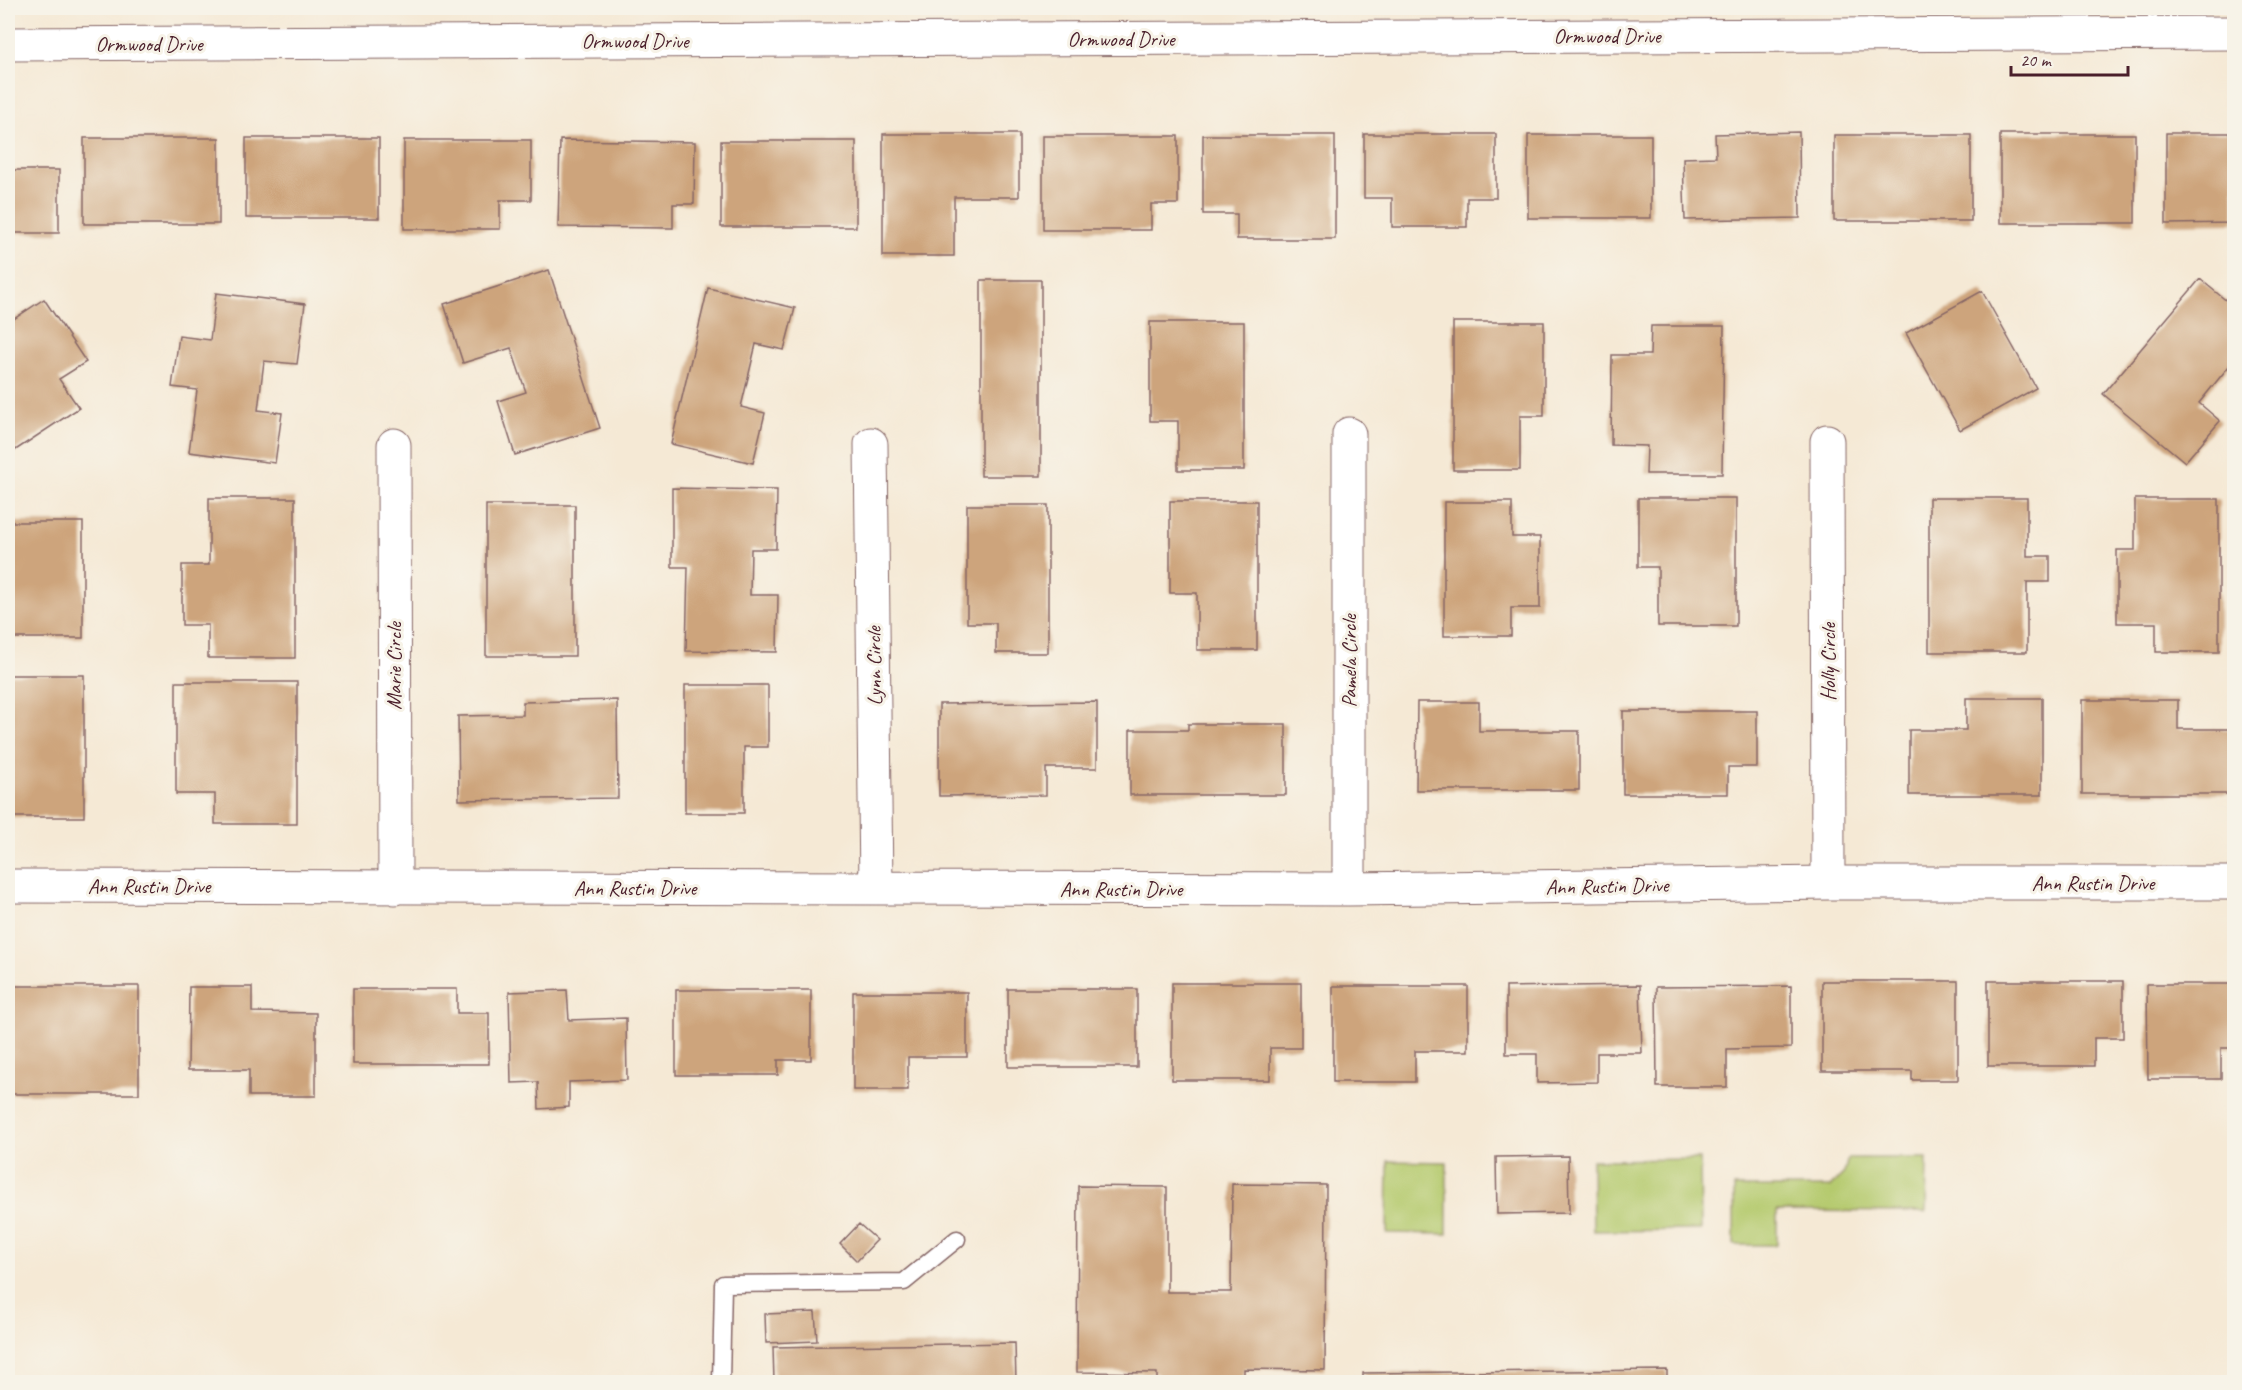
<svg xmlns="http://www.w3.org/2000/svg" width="2242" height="1390" viewBox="0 0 2242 1390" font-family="Caveat,sans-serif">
<rect width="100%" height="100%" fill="#f7f3e8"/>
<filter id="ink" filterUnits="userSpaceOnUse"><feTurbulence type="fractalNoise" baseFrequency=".0167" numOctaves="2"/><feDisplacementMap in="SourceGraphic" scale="12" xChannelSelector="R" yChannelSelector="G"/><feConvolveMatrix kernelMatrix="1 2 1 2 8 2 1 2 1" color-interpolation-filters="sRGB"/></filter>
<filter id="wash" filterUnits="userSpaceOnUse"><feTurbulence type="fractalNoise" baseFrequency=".008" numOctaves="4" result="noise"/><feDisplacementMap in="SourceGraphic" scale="24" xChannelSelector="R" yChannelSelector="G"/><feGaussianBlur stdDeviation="1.35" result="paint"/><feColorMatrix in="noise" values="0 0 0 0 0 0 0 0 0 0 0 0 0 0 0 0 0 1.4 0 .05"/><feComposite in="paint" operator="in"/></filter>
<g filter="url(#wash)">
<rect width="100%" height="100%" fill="#f5e9d5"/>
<!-- green -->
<path fill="#b5ca6e" stroke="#80744c" stroke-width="1.5" d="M1848,1158H1927L1926,1212L1777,1211V1245H1734V1187H1830L1844,1173Z
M1700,1159L1701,1230L1593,1231L1592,1160Z
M1388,1161L1447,1162V1234L1387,1233Z"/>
<g id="blocks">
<!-- building -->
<path fill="#cda47c" d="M1799,132L1800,218L1685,220L1683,158L1716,157L1715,134Z
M2166,133H2234V223L2166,224Z
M883,134H1019V197H954V256H883Z
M1364,134H1496V198H1467V227H1392V198H1364Z
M2000,134H2135V223H2000Z
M1203,135H1335V239H1237V214H1203Z
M1528,135H1651V218H1528Z
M1834,135H1971V221H1834Z
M1043,136H1178V204H1151V230H1043Z
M84,138H219V224H84Z
M246,138H379V218H246Z
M404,140H531V200H500V229H404Z
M560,140L695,142L694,204H673V228L558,227Z
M721,141H856V227H721Z
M8,170H59V233H8Z
M549,270L600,428L515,455L498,401L526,392L511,348L463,363L444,304Z
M2200,279L2234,307V360L2199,403L2220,421L2185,462L2103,394Z
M981,280H1041V476H981Z
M708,288L795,308L784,350L756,344L741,407L765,413L753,463L671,444Z
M1982,291L2036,388L1960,430L1906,333Z
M216,293L305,304L297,364L264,361L258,410L282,413L275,463L189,452L197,390L172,387L179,336L210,340Z
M44,299L86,362L59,379L79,408L8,455V323Z
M1150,322H1244V470H1178V421H1150Z
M1453,322H1544V416H1520V470H1453Z
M1651,326H1724L1722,474H1646L1647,446L1611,445L1612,355H1650Z
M672,488L777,490L776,549H751L750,595H778L777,652L686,651L688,567H672Z
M209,498H295V658H208V625H182V565H209Z
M1638,498H1736V626H1658V567H1638Z
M1929,498H2027V556H2050V582H2027V652H1929Z
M2135,499H2219V652H2156V623H2117V550H2135Z
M1170,501H1257V650H1197V593H1170Z
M1444,502H1512V537H1540V608H1511V636H1444Z
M486,505H575V656H486Z
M967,505H1048V653H996V623H967Z
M8,522H83V638H8Z
M8,675H84V817H8Z
M176,682H297V824H215V794H176Z
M685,685H768V747H744V813H685Z
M1966,698H2042V795H1909V730H1966Z
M617,700L618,798L459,800L458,716L523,715V702Z
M2082,700H2178V729H2234V794H2082Z
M1097,702V768H1046V795L939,796V704Z
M1417,702H1479V731H1579V790H1416Z
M1623,711H1757V767H1728V794H1623Z
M1188,724H1286V795H1130V730H1188Z
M1822,981H1958V1080H1912V1071H1822Z
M1988,981H2123V1038H2094V1066H1988Z
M1172,983H1301V1048H1270V1080H1172Z
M2147,984H2234V1048H2221V1079H2148Z
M1640,985L1642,1053H1597V1082L1537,1083V1054H1506V987Z
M8,986H139V1094H8Z
M1333,986H1468V1051H1415V1082H1333Z
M1791,986V1048L1727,1049V1087H1657L1656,987Z
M189,987H252V1012L316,1013V1096H249V1070H188Z
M353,989H457V1013H489V1064H353Z
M1008,989H1137V1067H1008Z
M567,990L569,1020L626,1018L627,1080L569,1082V1107L539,1109L538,1082L511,1083L509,992Z
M676,990H811V1060H778V1075H676Z
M853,992H967V1057H908V1090H853Z
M1568,1156L1569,1213L1497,1214L1496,1157Z
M1232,1184L1326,1185L1325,1370L1244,1369V1382H1157V1373L1077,1372L1078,1186L1167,1187V1292H1231Z
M859,1224L877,1240L857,1261L840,1244Z
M815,1312L817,1341L766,1343L765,1314Z
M1015,1343L1016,1382H774L773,1347Z
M1667,1370V1382H1363V1373Z"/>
</g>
</g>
<g filter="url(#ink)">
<use href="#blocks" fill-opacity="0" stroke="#866666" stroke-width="1.5"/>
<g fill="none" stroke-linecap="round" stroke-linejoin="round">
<!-- service casing -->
<g stroke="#866666" stroke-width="19">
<path id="service" d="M721,1382L723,1284L904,1282L957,1239"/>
</g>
<!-- minor casing -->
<g stroke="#866666" stroke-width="35">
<path id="minor" d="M8,44L2234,33
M1349,434V889
M1827,441L1828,883
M871,444L876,888
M394,445L395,888
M8,886L1349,889L1828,883H2234"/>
</g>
<!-- service -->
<use href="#service" stroke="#fff" stroke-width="16"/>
<!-- minor -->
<use href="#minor" stroke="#fff" stroke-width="33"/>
</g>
</g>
<g text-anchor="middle" stroke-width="6" stroke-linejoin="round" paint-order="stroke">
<!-- street labels -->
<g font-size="21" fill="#4a1f2b" stroke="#f7f3e8">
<text x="1607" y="43">Ormwood Drive</text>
<text x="1121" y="46">Ormwood Drive</text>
<text x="635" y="48">Ormwood Drive</text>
<text x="149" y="51">Ormwood Drive</text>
<text transform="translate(1349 661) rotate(-90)" y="7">Pamela Circle</text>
<text transform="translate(1828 662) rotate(-90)" y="7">Holly Circle</text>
<text transform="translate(394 666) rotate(-90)" y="7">Marie Circle</text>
<text transform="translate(874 666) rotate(-91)" y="7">Lynn Circle</text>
<text x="2093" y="890">Ann Rustin Drive</text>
<text x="149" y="893">Ann Rustin Drive</text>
<text transform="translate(1607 886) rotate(-1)" y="7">Ann Rustin Drive</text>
<text x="635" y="895">Ann Rustin Drive</text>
<text x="1121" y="896">Ann Rustin Drive</text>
</g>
</g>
<!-- margin -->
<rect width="2242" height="1390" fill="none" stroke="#f7f3e8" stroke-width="30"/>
<!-- scale -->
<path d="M2011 66v9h117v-9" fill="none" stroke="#4a1f2b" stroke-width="3"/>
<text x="2020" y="66" font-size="18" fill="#4a1f2b" stroke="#f7f3e8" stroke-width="4.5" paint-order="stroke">20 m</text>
</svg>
